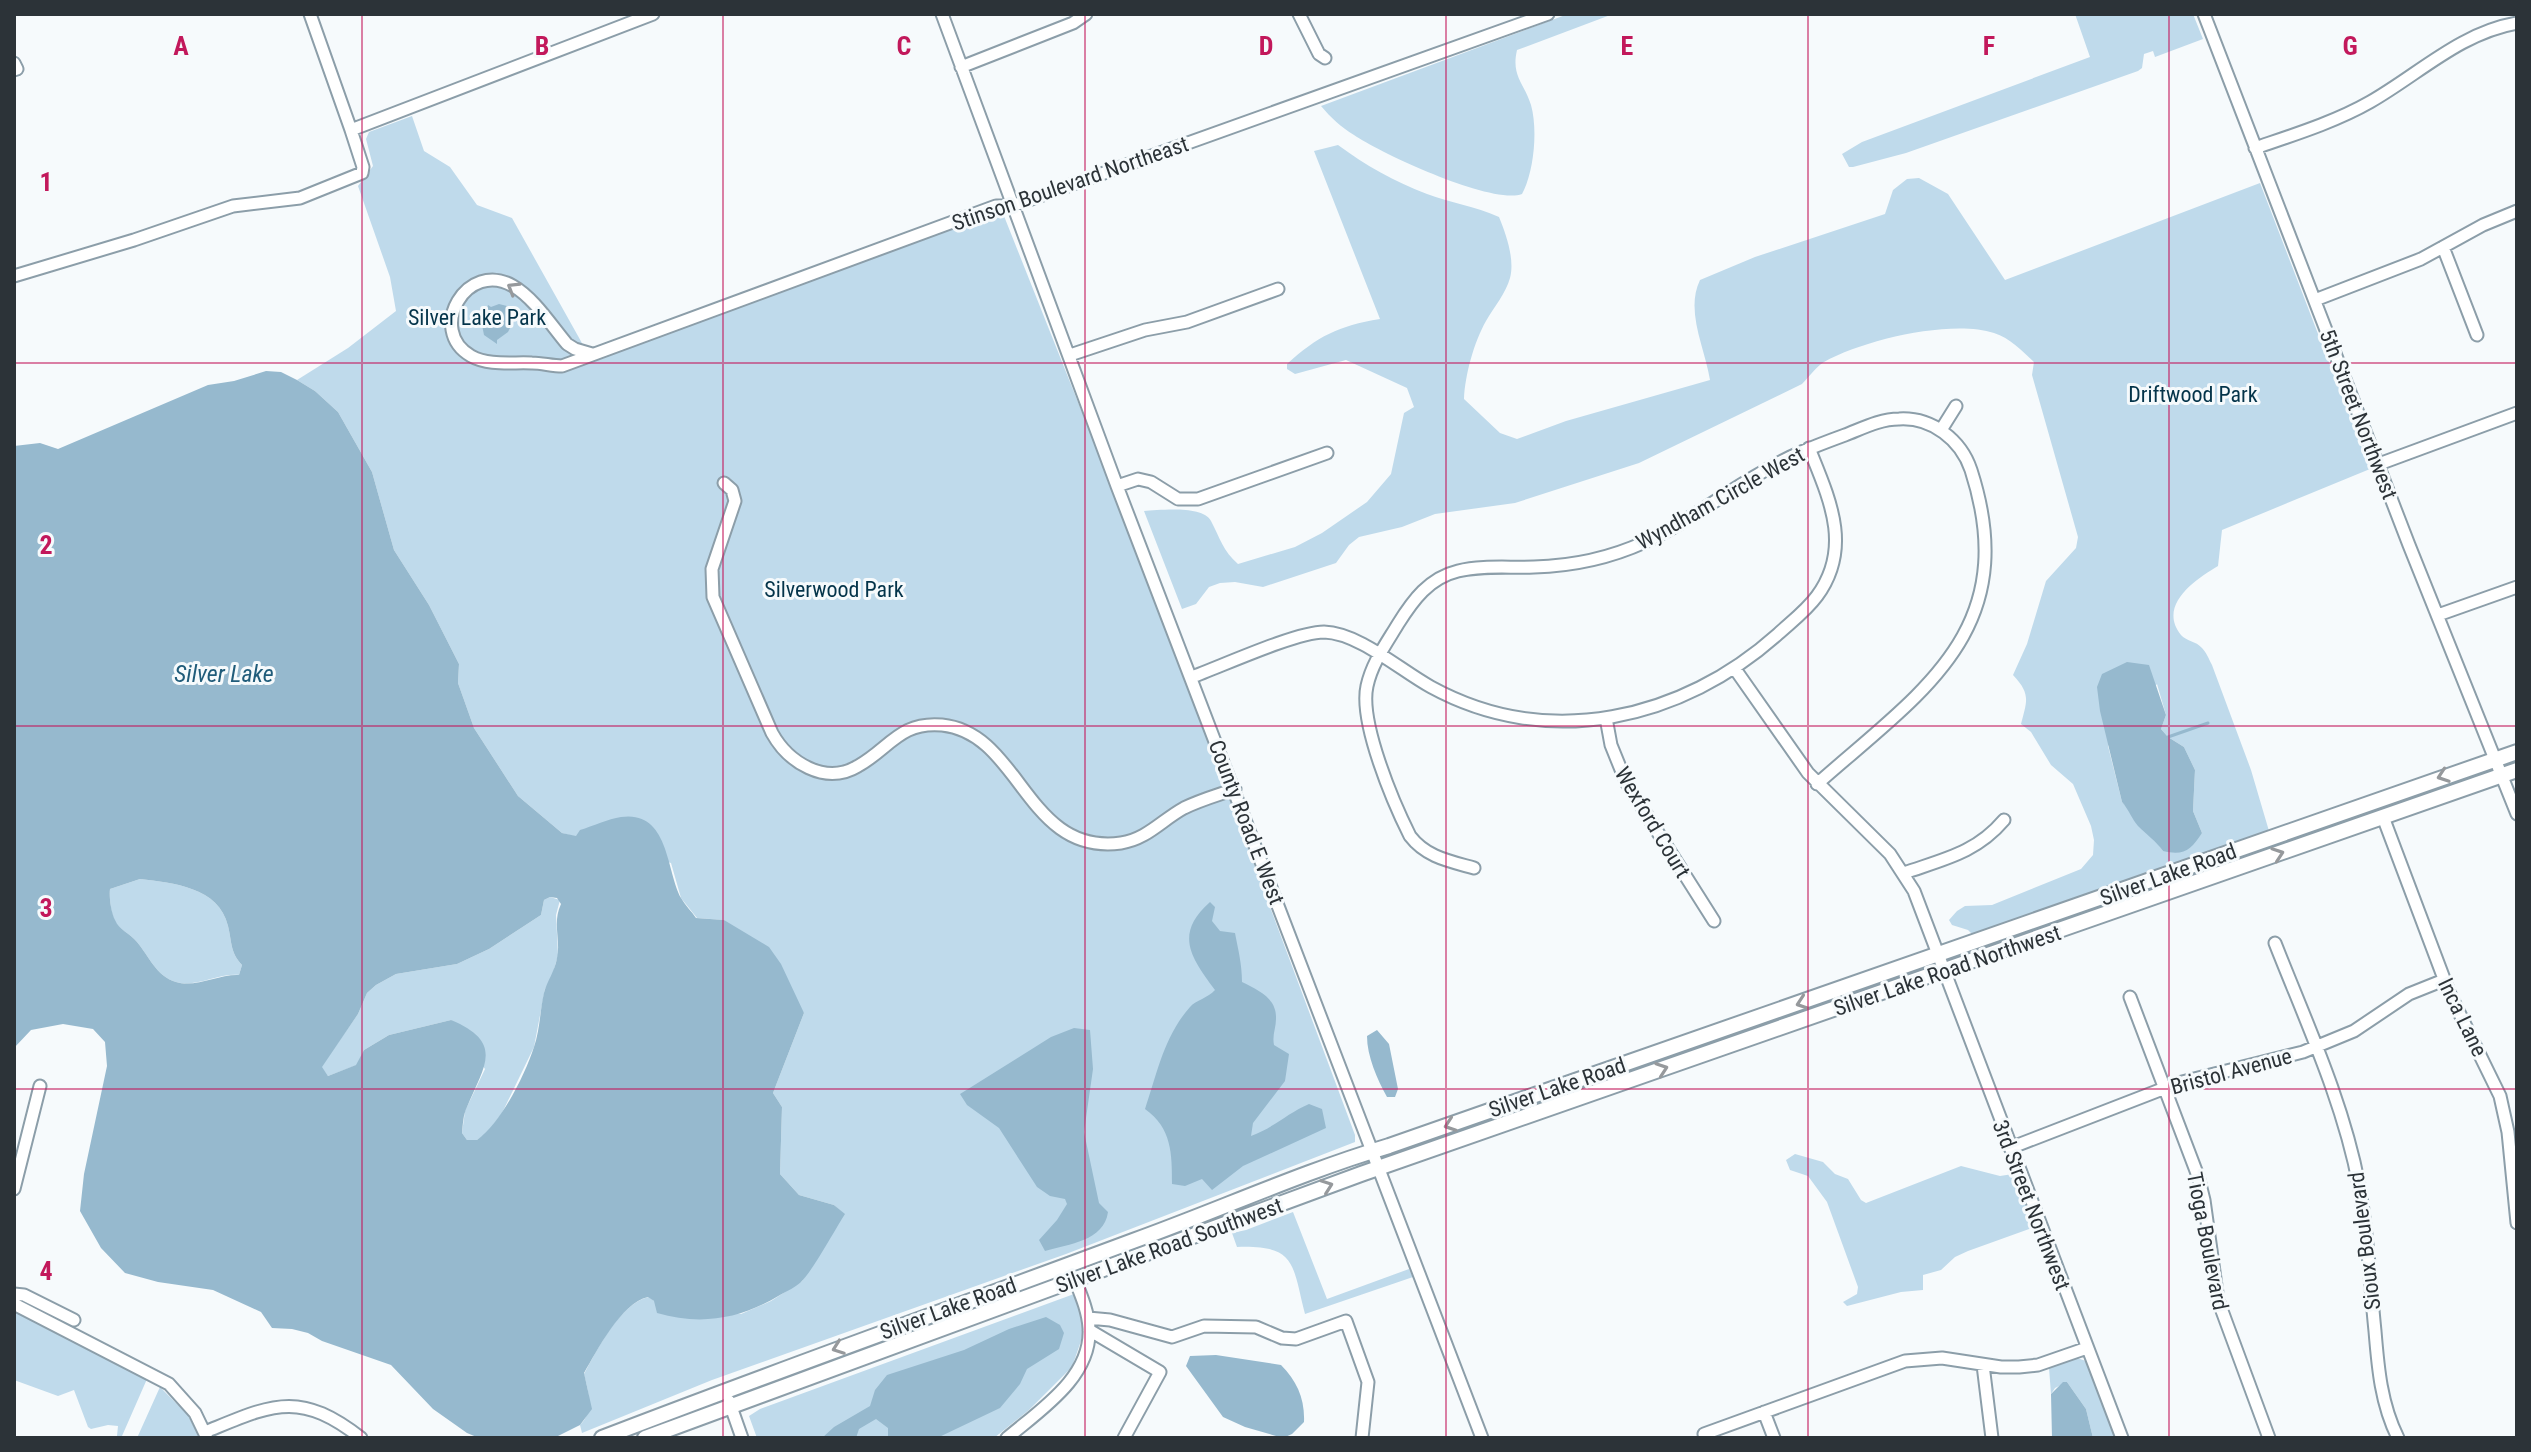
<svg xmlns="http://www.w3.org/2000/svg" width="2531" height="1452" viewBox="0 0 2531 1452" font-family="'Roboto Condensed',sans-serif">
<rect width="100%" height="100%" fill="#f6fafc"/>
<!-- green -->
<path fill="#bfdaeb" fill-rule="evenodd" d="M1568,14H1613L1517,50C1511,76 1524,83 1531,105C1538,130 1534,172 1522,194C1492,205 1382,154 1354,135C1341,127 1331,118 1321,106Z
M2075,14H2193L2203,39L2155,57L2153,51L2144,54L2142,68L2138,71L1906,153L1853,167H1849L1842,154L1862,142L2090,57Z
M412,116L424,151L450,167L477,205L512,218L592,361L997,211H1002L1138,553L1355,1135V1142L1066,1254L712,1380L582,1433L580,1425C595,1411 588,1391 584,1374C597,1350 620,1303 649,1297L654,1301L741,1314L771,1301L802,1281L844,1214L834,1205L799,1195L780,1174L782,1107L773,1093L804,1013L724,920L697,918L681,898L671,863L562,833L518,796L474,728L458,683L459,664L429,605L394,550L372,472L338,412L315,391L297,380L348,348L396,311L390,277L358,186L373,166L366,139L369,132Z
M1338,145C1365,165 1395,182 1427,194C1450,203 1475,206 1499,217C1506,234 1515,259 1510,278C1506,293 1494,307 1486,321C1474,342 1465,375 1464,399L1500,433L1517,439L1566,421L1710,380C1705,348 1685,311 1700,280L1755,257L1885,214L1893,190L1907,179L1919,178L1948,194L2005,280L2260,183L2370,469L2222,530L2218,566C2196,579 2157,605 2181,635C2186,641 2196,641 2202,648C2206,652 2209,659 2212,665L2251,770L2269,831L1973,935L1968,930L1952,925L1949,920L1957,911L1965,906L1992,905L2081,869L2093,855L2094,840L2091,826L2073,784L2051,765L2031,732L2021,724C2027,701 2031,694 2013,675L2027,644L2046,581L2076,548L2078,537L2032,375L2034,362C2022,351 2010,338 1994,333C1951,319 1863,340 1824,362C1816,367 1809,377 1802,384L1639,463L1515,503L1435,514L1402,527L1359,537L1349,545L1336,563L1263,587L1235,582L1220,583L1209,587L1196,604L1182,609L1144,511C1160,510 1203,505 1211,521C1220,538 1223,551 1238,564L1295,547L1322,533L1367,502L1391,474L1404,413L1414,407L1407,388L1346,360L1295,374L1287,369V364C1318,336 1338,326 1380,319L1314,151ZM2157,684L2166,715L2161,729L2168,737L2184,747L2195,770L2193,811L2202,833L2163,851L2152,836L2137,824L2133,814L2122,802L2108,746Z
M140,879C173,883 219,887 228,926C232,942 230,952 242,965L239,975C218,973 196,988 176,982C156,976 149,956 137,942C130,933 119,930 114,920C111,912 109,897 110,889Z
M550,897L560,900L556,915L558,955L552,977L545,989L534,1047L502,1113L488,1132L477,1140H467L462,1133L465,1111L485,1069L451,1020L389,1035L364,1050L357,1065L328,1076L321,1067L358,1014L367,993L376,985L396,974L457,964L489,949L541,915L544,900Z
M1795,1154L1823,1162L1835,1174L1848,1179L1861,1200L1866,1203L1961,1166L2000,1176L2013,1174L2035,1227L1968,1251L1955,1257L1941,1270L1923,1275V1290L1901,1292L1847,1306L1843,1302L1857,1294L1858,1287L1827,1202L1808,1176L1790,1170L1786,1160Z
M1293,1212L1327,1299L1409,1269L1413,1277L1305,1314C1292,1264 1297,1245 1237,1247L1232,1233L1246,1230Z
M1074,1294L1083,1322L1082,1338L1072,1367L1029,1410L994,1438H757L749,1416L760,1409Z
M14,1311L147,1379L122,1436H117L118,1426L108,1425L91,1429L88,1427L74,1390L58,1396L14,1380Z
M2077,1358L2086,1361L2116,1438H2093L2086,1409L2067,1382L2055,1388L2051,1394L2049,1368Z
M160,1387L188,1415L199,1438H137Z"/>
<!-- water -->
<path fill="#96b9ce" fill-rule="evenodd" d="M499,304L511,307L507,309L513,322L508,332L497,340V344L484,335L482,325L478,322L483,320L488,305L491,307Z
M266,371L281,372L297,380L315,391L338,412L372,472L394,550L429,605L459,664L458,683L474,728L518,796L562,833L576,836L580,830C593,826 608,819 621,817C669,810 666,870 681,898C685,905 692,912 696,918L724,920L769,947L781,964L804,1013L773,1093L782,1107L780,1174L799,1195L834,1205L845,1214C834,1231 814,1269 801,1282C796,1287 787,1291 780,1295C741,1319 701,1326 657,1313L654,1301L648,1297C621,1303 597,1351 584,1373L592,1409L580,1425L554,1438H479L467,1433L433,1409L391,1365L322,1341L308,1333L292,1329L272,1328L261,1312L213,1290L158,1282L125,1273L101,1248L80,1211L84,1174L107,1066L105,1042L93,1029L63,1024L31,1030L14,1048V446L40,443L58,449L208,385L234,381ZM140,879C173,883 219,887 228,926C232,942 230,952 242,965L239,975C219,974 196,988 176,982C156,976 149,956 137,942C130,933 119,930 115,920C111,912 109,897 110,889ZM550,897L557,898L561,904C552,923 561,940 557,958C555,971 547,981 544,993C540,1010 540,1030 534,1047C525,1075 501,1123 477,1140H467L462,1133C463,1124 463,1115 467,1107C483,1067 506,1043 451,1020L389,1035L364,1050L356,1065L328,1076L322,1067L358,1014L367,993L376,985L396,974L457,964L489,949L541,915L544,900Z
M2127,662L2149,665L2166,715L2161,729L2168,737L2184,747L2195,770L2193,811L2202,833C2191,850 2184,856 2163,851C2156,841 2147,835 2138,826C2132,819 2129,810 2122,802L2100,711L2097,687L2102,674Z
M1210,902L1215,907L1212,921L1220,931L1235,933C1238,949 1242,964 1242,982C1258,990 1277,998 1276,1019C1276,1028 1272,1035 1274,1045L1289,1054L1285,1081L1253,1123L1251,1136C1273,1128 1288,1113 1309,1104L1322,1109L1326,1128L1243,1166L1212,1190L1202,1179L1185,1186L1172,1184C1172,1154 1172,1128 1145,1109C1157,1074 1164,1036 1190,1007C1196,1000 1208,998 1215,990C1192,958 1173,935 1210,902Z
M1074,1028L1090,1030L1093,1069L1084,1132L1099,1203L1108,1212C1104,1241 1069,1244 1045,1251L1039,1240L1057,1220L1067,1204L1065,1199L1050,1196L1037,1187L999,1128L967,1105L960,1094L1051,1037Z
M1377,1030L1389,1044L1398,1089L1395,1097H1387C1377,1079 1367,1056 1367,1036Z
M1046,1317L1060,1325L1064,1333L1059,1349L1027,1369L1020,1384L1000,1408L937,1438H888V1428L876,1419L859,1429L856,1438H822L834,1427L870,1406L875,1390L887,1375L964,1350L1009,1329Z
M1216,1355L1281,1365C1297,1381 1305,1399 1304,1422L1292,1434L1283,1438L1245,1427L1223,1417L1186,1366L1190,1356Z
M2063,1382H2067L2086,1409L2093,1438H2052L2051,1394Z"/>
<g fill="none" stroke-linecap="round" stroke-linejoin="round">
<!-- stream -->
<path stroke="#96b9ce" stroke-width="3" d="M2168,737L2208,723"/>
<!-- minor casing -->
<g stroke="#8c9ea9" stroke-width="15">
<path id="minor" d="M942,14L1117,486L1482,1438
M1299,14L1319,54L1325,58
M2204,14L2409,545L2517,814
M14,63L17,69L14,70
M961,67L1073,23L1086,14
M351,130L653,14
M2255,148C2293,135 2335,122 2370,102C2419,74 2460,33 2517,23
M2443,247L2477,335
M14,276L134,240L233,206L300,198L362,173L363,167L351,130L310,14
M2315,300L2421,259L2483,225L2517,211
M592,354L575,349L567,344C551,325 534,298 513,286C467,259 426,330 471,356C489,366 512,362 532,363C542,363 552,366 562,366L996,206H1012L1548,14
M1070,355L1145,330L1187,322L1278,289
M1941,430L1956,406
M2379,464L2517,413
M724,483L732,490L735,501L712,569L713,597L772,733C788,762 825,786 858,766C889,749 900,721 942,725C1021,733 1026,856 1121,843C1147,839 1162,820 1184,808C1200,800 1218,795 1235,789
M1117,486L1138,479L1151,482L1178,499H1198L1327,453
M2438,615L2517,587
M1735,669L1808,773L1890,854L1914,891L2122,1438
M1192,677C1222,666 1296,632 1324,632C1359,633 1400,670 1431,687C1548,751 1682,720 1778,634C1791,622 1806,611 1817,596C1853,547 1829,498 1809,448
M1606,718L1611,745L1626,782L1714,921
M2383,817L2449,992L2500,1096L2508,1132L2517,1223
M1474,868C1449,861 1426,857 1410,836C1393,802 1359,722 1367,686C1372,663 1386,644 1398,624C1413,600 1429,578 1458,571C1482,565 1509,568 1534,567C1572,566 1610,558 1645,542C1685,524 1720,496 1759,474C1786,457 1815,446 1845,435C1863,428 1880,419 1899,419C1932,417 1961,440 1971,470C2023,631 1922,691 1817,784
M1904,873C1944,859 1976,853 2004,820
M2275,943C2306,1022 2343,1101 2359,1185C2368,1233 2370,1283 2375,1331C2378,1368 2381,1404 2398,1438
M2130,997L2198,1176L2204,1200L2218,1300L2269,1438
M2010,1148L2178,1083L2303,1052L2354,1031L2409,994L2444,980
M14,1189L40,1086
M14,1294L24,1295L74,1320
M14,1304L169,1384L195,1413L207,1438
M1088,1318L1110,1320L1172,1337L1204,1326L1256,1327L1282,1338L1296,1339L1346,1321L1368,1382L1362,1438
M1089,1330L1160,1372L1124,1438
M1983,1365L1992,1438
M729,1401L742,1438
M1764,1412L1774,1438
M205,1432C272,1405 298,1389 361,1438
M1704,1434L1905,1361L1942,1358L2001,1367H2019L2038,1365L2087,1348
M1007,1438C1040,1410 1092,1377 1089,1328C1088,1311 1081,1295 1075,1280"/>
</g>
<!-- major casing -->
<g stroke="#8c9ea9" stroke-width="18">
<path id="major" d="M602,1438C778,1370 956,1307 1133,1241C1219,1210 1302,1172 1389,1146L2517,752
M645,1438L1361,1174L2517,770"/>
</g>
<!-- minor -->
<use href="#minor" stroke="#fff" stroke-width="11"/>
<!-- major -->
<use href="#major" stroke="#fff" stroke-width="14"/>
</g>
<!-- one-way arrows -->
<defs><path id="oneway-chevron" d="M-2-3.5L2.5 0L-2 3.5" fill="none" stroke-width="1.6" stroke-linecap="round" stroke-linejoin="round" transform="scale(2)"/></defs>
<g stroke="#96999c">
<use href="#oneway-chevron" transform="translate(513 288) rotate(-149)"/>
<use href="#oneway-chevron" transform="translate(2443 776) rotate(161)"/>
<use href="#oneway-chevron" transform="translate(2278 854) rotate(-19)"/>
<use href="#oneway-chevron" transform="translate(1802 1003) rotate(161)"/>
<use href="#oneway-chevron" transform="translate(1662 1069) rotate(-19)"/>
<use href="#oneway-chevron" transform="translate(1450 1125) rotate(161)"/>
<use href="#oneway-chevron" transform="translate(1327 1186) rotate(-20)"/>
<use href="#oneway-chevron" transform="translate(838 1348) rotate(160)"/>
</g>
<!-- grid -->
<path fill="none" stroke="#c2185b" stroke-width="2" stroke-opacity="0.55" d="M362,14V1438M723,14V1438M1085,14V1438M1446,14V1438M1808,14V1438M2169,14V1438M14,363H2517M14,726H2517M14,1089H2517"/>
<g text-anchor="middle" stroke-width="6" stroke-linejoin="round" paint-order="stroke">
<!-- street labels -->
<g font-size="22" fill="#2c3338" stroke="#f6fafc">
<text transform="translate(1070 183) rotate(-19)" y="8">Stinson Boulevard Northeast</text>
<text transform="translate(2359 414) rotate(69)" y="8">5th Street Northwest</text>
<text transform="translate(1720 498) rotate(-29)" y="8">Wyndham Circle West</text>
<text transform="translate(1247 822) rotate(69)" y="8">County Road E West</text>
<text transform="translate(1653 822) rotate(59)" y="8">Wexford Court</text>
<text transform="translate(2168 874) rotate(-20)" y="8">Silver Lake Road</text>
<text transform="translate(1947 970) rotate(-19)" y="8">Silver Lake Road Northwest</text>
<text transform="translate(2463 1017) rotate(64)" y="8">Inca Lane</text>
<text transform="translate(2231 1071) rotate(-15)" y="8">Bristol Avenue</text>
<text transform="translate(1557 1087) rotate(-19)" y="8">Silver Lake Road</text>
<text transform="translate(2032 1205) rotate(69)" y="8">3rd Street Northwest</text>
<text transform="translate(2208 1241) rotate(79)" y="8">Tioga Boulevard</text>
<text transform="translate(2364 1241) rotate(-97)" y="8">Sioux Boulevard</text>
<text transform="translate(1169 1245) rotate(-20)" y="8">Silver Lake Road Southwest</text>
<text transform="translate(948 1308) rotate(-20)" y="8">Silver Lake Road</text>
</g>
<!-- park labels -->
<g font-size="22" fill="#04344a" stroke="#f6fafc">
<text x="477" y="325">Silver Lake Park</text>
<text x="2193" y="402">Driftwood Park</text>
<text x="834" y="597">Silverwood Park</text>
</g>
<!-- water labels -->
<g font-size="24" font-style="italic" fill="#205c7a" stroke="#f6fafc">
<text x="224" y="682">Silver Lake</text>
</g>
</g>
<g font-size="26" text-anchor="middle" font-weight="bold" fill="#c2185b" stroke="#f6fafc" stroke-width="6" stroke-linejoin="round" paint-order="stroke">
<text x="181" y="55">A</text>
<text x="542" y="55">B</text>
<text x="904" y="55">C</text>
<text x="1266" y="55">D</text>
<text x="1627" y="55">E</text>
<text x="1989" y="55">F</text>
<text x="2350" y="55">G</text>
<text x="46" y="191">1</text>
<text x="46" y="554">2</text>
<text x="46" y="917">3</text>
<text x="46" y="1280">4</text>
</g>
<!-- border -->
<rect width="2531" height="1452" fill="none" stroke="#2c3338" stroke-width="32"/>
</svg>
